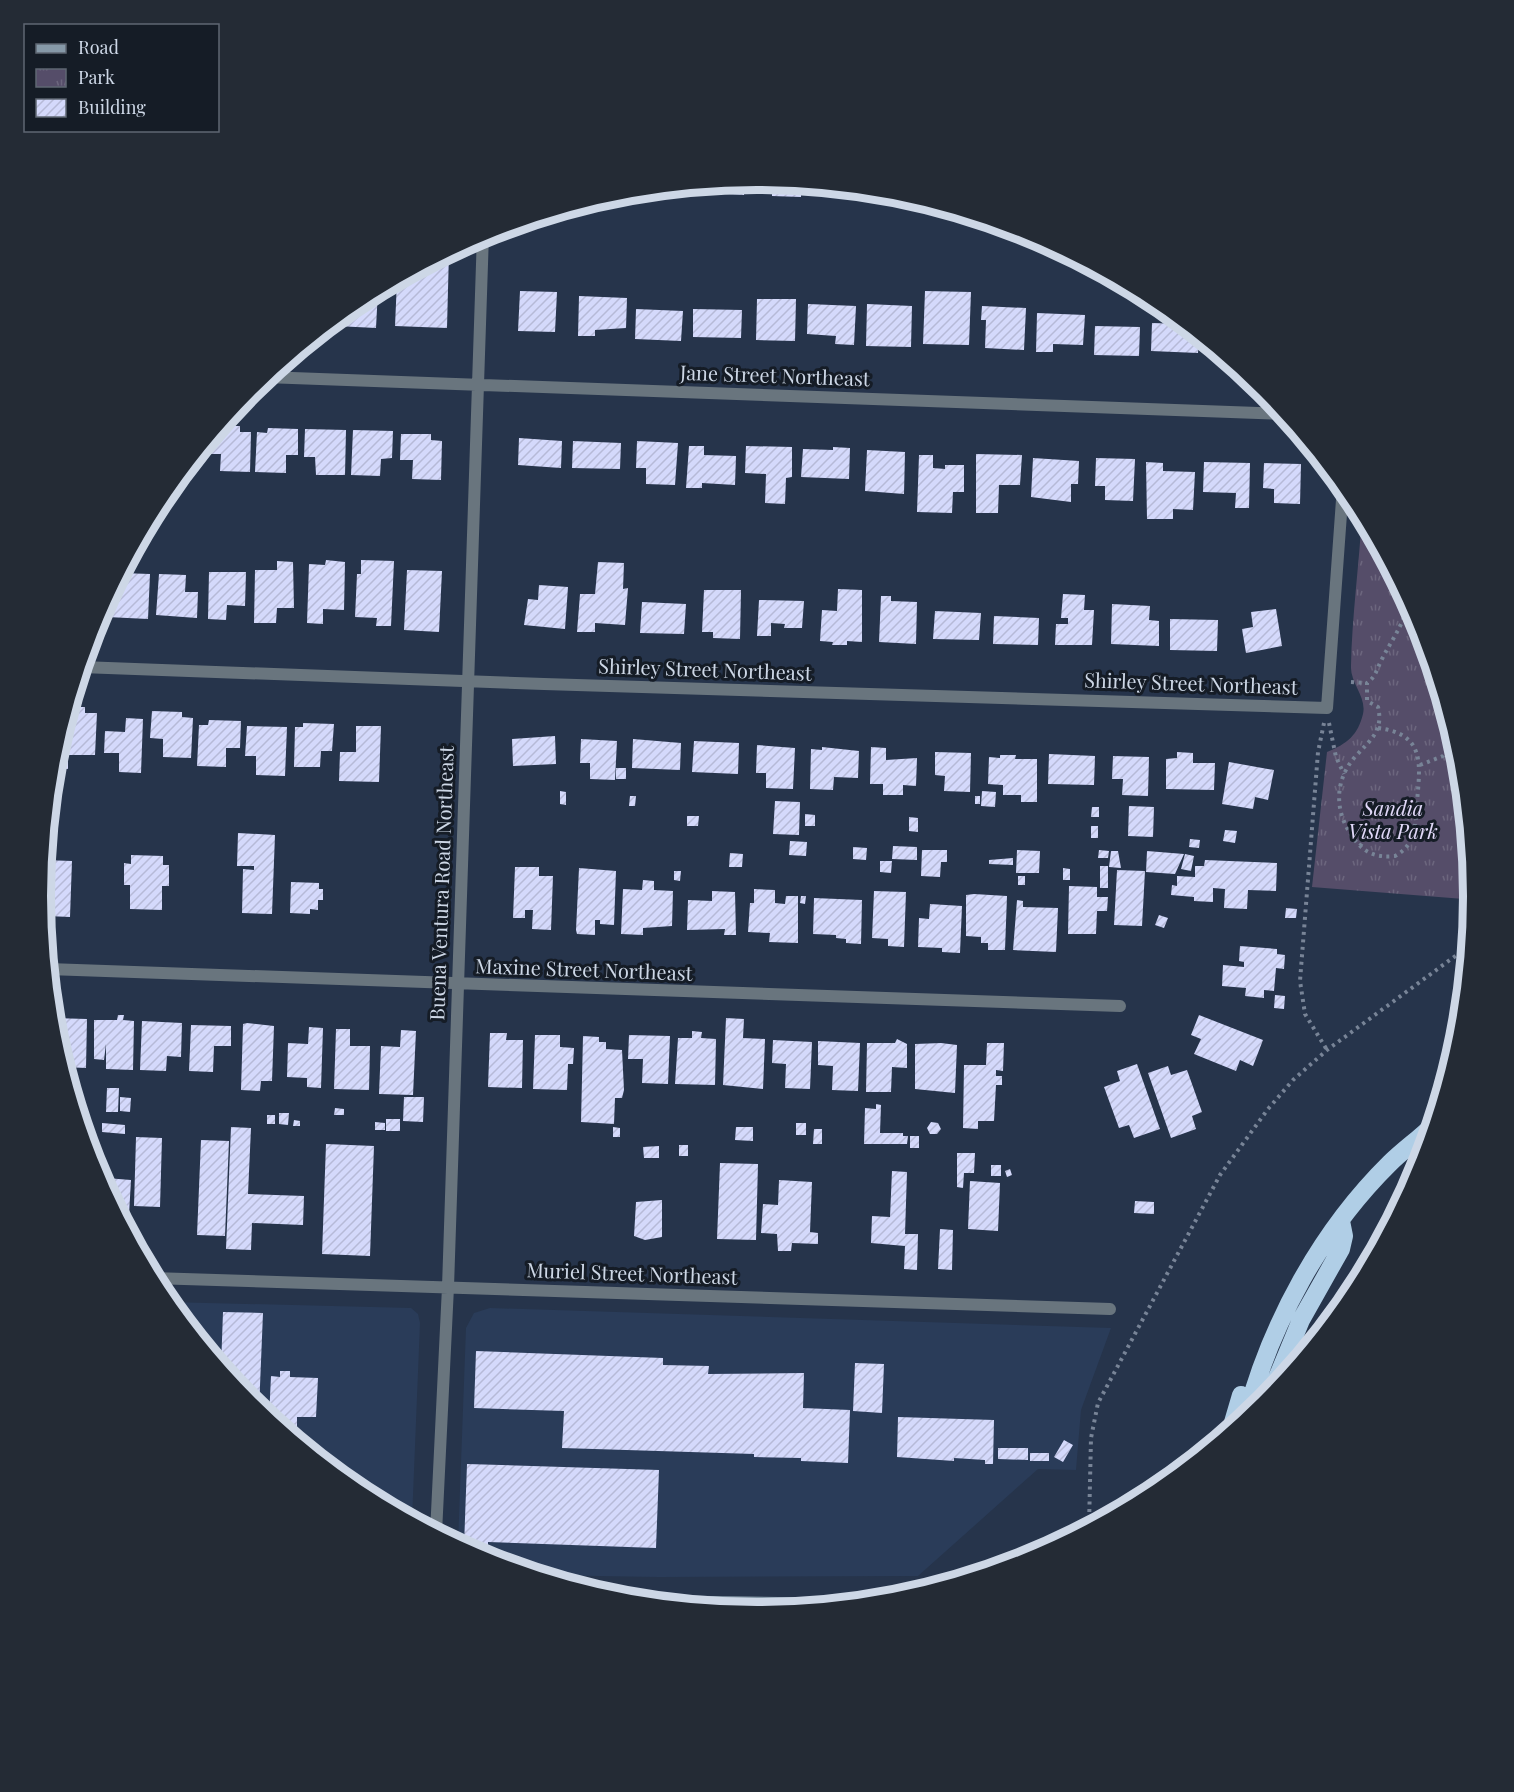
<svg xmlns="http://www.w3.org/2000/svg" width="1514" height="1792" viewBox="0 0 1514 1792" font-family="'Playfair Display',serif">
<defs>
<pattern id="park-tufts" width="24" height="20" patternUnits="userSpaceOnUse" patternTransform="scale(1.5)"><rect width="24" height="20" fill="#554d69"/><path d="M3 7l-1-3M5 7V3M7 7l1-3M15 17l-1-3M17 17v-4M19 17l1-3" fill="none" stroke="#6c667e"/></pattern>
<pattern id="building-hatch" width="6" height="6" patternUnits="userSpaceOnUse" patternTransform="scale(1.5)"><rect width="6" height="6" fill="#d4d9fb"/><path d="M-1 1l2-2M0 6l6-6M5 7l2-2" fill="none" stroke="#b6bad7"/></pattern>
</defs>
<rect width="100%" height="100%" fill="#26344b"/>
<!-- built -->
<path fill="#2a3c59" d="M168,1302L411,1308L418,1314L420,1323L412,1520L359,1492L250,1402Z
M490,1308L1111,1328L1081,1410L1076,1470L1038,1469L918,1576L659,1577L538,1575L482,1558L458,1544L466,1328L474,1313Z"/>
<!-- park -->
<path fill="url(#park-tufts)" d="M1362,515L1419,622L1460,757L1472,877L1470,888L1464,899L1312,887L1327,752C1347,744 1358,735 1363,714C1367,697 1350,683 1351,666C1352,616 1359,566 1362,515Z"/>
<!-- building -->
<path fill="url(#building-hatch)" d="M745,181L744,195L715,193L716,184Z
M772,181L801,184V197L772,196Z
M830,187L861,190V193H830Z
M661,189L660,195H642V191Z
M449,252L447,328L395,326L397,280L401,278H422L423,266Z
M378,290L376,328L336,326V319L359,300Z
M520,291L557,292L555,332L518,331Z
M925,291L971,292L969,345L923,344Z
M579,296L627,298L626,328L595,330V336H578Z
M757,299H796L795,341L756,340Z
M808,304L856,306L854,345L835,344L836,336L807,334Z
M867,304L912,306L911,347L866,346Z
M982,306L1026,308L1024,350L985,348L986,320H981Z
M636,309L683,311L681,341L635,339Z
M693,309L742,310L741,338L693,337Z
M1037,313L1085,315L1083,345L1053,344V352H1036Z
M1152,323L1184,324L1199,336L1198,353L1151,351Z
M1095,326L1140,327L1139,356L1094,355Z
M1215,349L1220,354L1227,360L1214,359Z
M220,426H240V432H251L250,472L220,471L221,454H209L210,439Z
M268,428L298,429V455H286V473L255,472L257,432L267,433Z
M305,429L346,430L345,475H316L315,457H304Z
M353,430L393,431L392,458L381,459L380,476L351,475Z
M401,434H431V440L442,441L441,480L412,479L413,460H400Z
M519,438L562,441L561,468L518,465Z
M573,441L621,443L620,469L572,468Z
M637,441L678,443L675,485L646,484V468H636Z
M689,446H704V455L736,456L735,485L702,483V488H686Z
M746,446L792,447V477L786,478L785,504L765,503L766,474L745,473Z
M833,447L850,448L849,479L801,477L803,449L833,450Z
M867,450L905,452L904,494L865,491Z
M976,454L1022,455L1020,485H999L998,513H976Z
M919,455H933V468L945,469V465H964V492H953L952,513L917,512Z
M1033,458L1079,461L1078,484H1071V502L1031,497Z
M1096,458L1135,459L1133,501L1105,500V486H1095Z
M1146,462L1163,463V471L1195,472L1193,510L1173,509V519H1147Z
M1204,462L1250,463L1249,508H1235L1236,493L1203,492Z
M1264,463L1301,464L1300,504L1274,503V489L1263,488Z
M326,560L345,562L344,610L323,609V624L307,623L309,564L325,565Z
M361,560L394,561L391,626H376L377,618L355,617L357,574H361Z
M277,561L293,562L294,608H277L276,623H254L255,570H277Z
M598,562L624,563L623,589L628,588L625,625L595,623V632H577L580,594H595Z
M407,570L442,571L439,632L404,630Z
M209,572H246L245,606L227,605L226,620L208,619Z
M121,573L150,574L148,619L107,617L108,597L112,590H119Z
M159,574L186,575L185,592H198L197,618L156,615Z
M539,585L568,587L565,629L524,625L528,599L538,600Z
M838,589L862,590V642L847,641V645H832L833,642L820,641L822,610L837,611Z
M704,590H741L740,639L713,638V632H702Z
M1063,594L1085,595L1084,610H1094L1092,645H1055L1056,624H1068V618H1061Z
M881,596H891V601L917,602L916,644L879,642Z
M759,600L804,601L802,628H784L785,624L771,623V636H757Z
M642,602L686,604L684,634L640,633Z
M1112,604L1150,606L1149,620L1159,621V646L1111,644Z
M1276,609L1282,646L1246,653L1242,629L1253,627L1251,612Z
M935,611L981,613L979,640L933,639Z
M994,616L1039,618L1038,645L993,644Z
M1170,619L1218,620L1217,651L1170,650Z
M69,707H85V713H97L95,755H68V769L53,768Z
M152,711L182,712V717L193,718L191,758L163,757V739L150,738Z
M126,718L143,719L141,773L119,772V753H104L105,731L125,732Z
M209,720L241,721L240,748H226V767L197,766L199,725H208Z
M303,723L334,724L332,751H321L320,767H294L295,727H303Z
M247,726L287,727L285,776L256,775V756H245Z
M356,726H381L379,782L339,781L340,752H356Z
M555,736L556,764L513,766L512,739Z
M581,739L617,741L615,780L590,779V763H580Z
M633,739L681,743L680,770L632,768Z
M694,741L739,743L738,774L692,772Z
M757,745L795,748L793,789L766,788V773H756Z
M822,747L859,751L858,778L834,777L833,790L810,789L811,749L822,750Z
M871,747L886,748V760L917,758L916,786L903,785V795H883V784H870Z
M935,752L971,753L970,792L944,791L945,776L935,775Z
M1177,752L1193,753V763H1215L1214,790L1166,789V759L1177,758Z
M1049,754L1095,756L1094,785L1048,784Z
M1000,755H1016L1015,759H1037V802H1021V795H1003V785L988,784L989,757L1000,758Z
M1113,756L1149,757L1148,796L1122,795L1123,779H1112Z
M1229,762L1274,770L1268,800L1255,797L1253,809L1222,804Z
M616,768H626V779H616Z
M560,791L566,792V805L560,804Z
M982,791L996,792L995,807L981,806Z
M630,796H636L635,806H629Z
M975,796H980V804H975Z
M775,801L800,802L799,835L773,834Z
M1129,806L1154,807L1153,837L1128,836Z
M1092,807H1099V817H1091Z
M805,814L815,815V826H805Z
M687,816H699L698,826H687Z
M909,817L918,818V832L909,831Z
M1091,826H1098V838H1091Z
M1225,830L1237,831L1235,843L1223,841Z
M238,833L275,835L272,914L242,913L243,869L254,870V866H237Z
M1190,839L1200,840L1199,848L1189,847Z
M790,841L807,842L806,856L789,855Z
M893,846L917,847V860L892,859Z
M853,847L867,848L866,860L853,859Z
M922,850H947V862H941L940,877L921,876Z
M1017,850L1040,851L1039,873H1016Z
M1099,850L1109,851L1108,858H1098Z
M1111,851H1118L1121,868L1109,867Z
M1147,851L1184,854L1175,874L1146,872Z
M730,853L743,854L742,867H729Z
M1185,854L1194,856L1191,871L1181,869Z
M131,855L163,856V865H169V886H162V910L130,909V885H124V863L131,864Z
M1013,858V865L989,864V860Z
M44,860L72,861L70,917L47,916L48,897L41,896Z
M1205,860L1277,863L1276,891L1248,890L1247,909L1224,908L1225,889L1213,888V902L1194,901V897L1171,895L1172,885L1177,886V876L1195,877V866H1204Z
M880,861H892L891,873L880,872Z
M1100,866H1108V888H1100Z
M515,867H539V876H553L551,930L532,929L533,910H525V918H513Z
M579,868L616,871L614,925L600,924V920H595V935L577,934L576,930Z
M1063,868L1070,869V880H1063Z
M1117,870L1145,871L1142,926L1114,925Z
M674,871H681L680,881L674,880Z
M1018,876H1025V885H1018Z
M643,880L654,881V890L673,891L672,926L643,928V935L621,934L623,889L642,890Z
M291,882L319,883V889H323V900H318V910L310,909V914L290,913Z
M1069,886L1097,887V897H1108L1107,911H1097L1096,934H1068Z
M754,889L775,890V903L785,904L786,896H798V943L769,942L770,933L748,932L750,903H754Z
M712,891L735,892L736,935H724L725,929L687,930L688,900L712,901Z
M874,891L906,892L904,947L888,946V939L872,938Z
M974,894L1007,896L1005,950H988V943H981V937L966,936V895Z
M801,896H806L805,904L800,903Z
M814,898L862,900L861,944L846,943V939L836,938V935L813,934Z
M1017,900L1023,901V907L1058,908L1056,952L1013,950Z
M930,904L962,906L960,953L942,952V948L918,947L919,918L929,919Z
M1286,908L1297,909L1296,918H1285Z
M1159,915L1168,918L1164,928L1155,925Z
M1240,946L1277,949V954L1285,955L1284,969L1276,968L1274,991L1264,990V998L1245,996L1246,988L1222,986L1223,965L1244,967V962L1239,961Z
M1275,995L1285,996L1284,1009L1274,1008Z
M118,1015H124L123,1020L134,1021L133,1070L106,1069V1044L104,1060L94,1059V1020H117Z
M1199,1015L1263,1040L1253,1066L1240,1060L1236,1071L1194,1054L1201,1039L1191,1035Z
M53,1018L87,1019L86,1068L64,1067L54,1035Z
M726,1018L744,1019L743,1038L765,1039L763,1089L723,1085Z
M142,1021L182,1023L181,1057L167,1056L166,1071L140,1070Z
M247,1023L274,1026L272,1081H261L260,1091L241,1090L243,1024Z
M191,1025L231,1026V1046H214L213,1072L189,1071Z
M309,1027L323,1028L321,1088L307,1087V1078L287,1077L288,1043L308,1044Z
M336,1029H350V1046H370L369,1090L334,1089Z
M401,1030L416,1031L413,1095L379,1094L381,1046L400,1047Z
M692,1031L702,1032L701,1038L716,1039L715,1085L675,1084L678,1038H692Z
M490,1033H507L506,1040H523L522,1088L488,1087Z
M535,1035H560V1047L574,1048L573,1064H568L567,1090L533,1089Z
M629,1035L670,1036L668,1084L642,1083L643,1059H628Z
M583,1036L599,1037V1042H606V1049L622,1050L624,1090L622,1098H615L614,1124L581,1122Z
M897,1039L907,1044V1068L892,1067L891,1092H866L867,1043H895Z
M773,1040L812,1042L810,1089L785,1088L786,1064L772,1063Z
M818,1041L860,1043L858,1091L832,1090L833,1066L818,1065Z
M941,1043L957,1045L955,1093L915,1089V1044Z
M987,1043H1004L1003,1071L996,1070V1076H1002V1085H996L994,1121H978V1129L963,1128L964,1065H986Z
M1137,1064L1160,1129L1134,1138L1129,1125L1119,1128L1104,1087L1120,1081L1117,1071Z
M1168,1066L1171,1075L1187,1070L1202,1112L1192,1116L1196,1129L1171,1138L1148,1073Z
M107,1088H119L118,1112H106Z
M120,1097L131,1098L130,1112L120,1111Z
M404,1097H424L423,1122L403,1121Z
M876,1104L881,1105L880,1133H903V1136H908L907,1144H864L865,1108L876,1109Z
M335,1108L344,1109V1115H334Z
M279,1113H289L288,1125L279,1124Z
M267,1115H275V1124H267Z
M386,1119H400V1131H386Z
M294,1120L300,1121V1126H293Z
M375,1122L385,1123V1130H375Z
M931,1122L938,1123L941,1129L937,1134H930L927,1128Z
M102,1123L125,1125V1134L102,1132Z
M796,1123H806V1135H796Z
M231,1127L251,1128L248,1194L304,1196L303,1225L252,1223L251,1250L226,1249Z
M613,1127L620,1128V1137H613Z
M736,1127H753V1141L735,1140Z
M814,1129H822V1144H813Z
M910,1136H919V1148H910Z
M136,1137L162,1138L160,1207L134,1206Z
M201,1140L229,1141L225,1236L197,1235Z
M326,1144L374,1146L370,1256L322,1254Z
M679,1145H688V1156H679Z
M659,1146V1158H644L643,1147Z
M957,1153H975L974,1173H964L963,1188L957,1187Z
M720,1163L758,1164L756,1240L717,1239Z
M991,1165H1001V1176H991Z
M1010,1169L1012,1175L1007,1177L1005,1171Z
M892,1171L907,1172L905,1234H918L917,1270L904,1269L905,1246L871,1243L872,1216L890,1217Z
M106,1178L131,1180L128,1232L105,1189Z
M779,1180L812,1182L810,1232L818,1233V1244L792,1243L791,1251H778L777,1234L761,1233L763,1204L778,1205Z
M970,1181L1000,1183L998,1231L968,1229Z
M662,1200V1237L645,1240L634,1236L636,1202Z
M1135,1201L1154,1202V1214L1134,1213Z
M940,1229L953,1230L952,1270L938,1269Z
M223,1312L263,1313L259,1410L221,1367Z
M476,1351L663,1358V1365L709,1366L708,1374L804,1373L803,1408L850,1410L848,1463L801,1461V1458L754,1457V1454L562,1448L564,1411L474,1408Z
M855,1363L884,1364L882,1413L853,1411Z
M280,1371H290V1377L318,1378L316,1417H297V1432H286L269,1418L271,1376L280,1377Z
M898,1417L994,1420L993,1464H985V1460L954,1458V1461L897,1457Z
M1064,1440L1073,1445L1063,1462L1054,1457Z
M301,1444L311,1445L310,1452Z
M998,1448H1028V1460L998,1459Z
M1030,1453H1049V1461H1030Z
M467,1464L659,1470L656,1548L488,1542V1546H464Z"/>
<g fill="none" stroke-linecap="round" stroke-linejoin="round">
<!-- path -->
<path stroke="#788497" stroke-width="4" stroke-dasharray="3 4.5" stroke-linecap="butt" d="M1351,682L1367,683
M1441,695V707L1445,709
M1324,723L1318,752L1300,981L1305,1014L1327,1050
M1329,723L1336,757L1344,774
M1378,728C1426,734 1420,765 1417,802C1415,824 1417,844 1395,856C1376,858 1363,853 1352,836C1335,812 1334,782 1354,758C1369,741 1384,732 1378,707L1367,701V683C1376,677 1377,668 1382,659C1392,639 1404,625 1408,602
M1420,765L1443,756L1455,742
M1360,846L1365,839
M1089,1527L1091,1438L1098,1403L1220,1175L1268,1109L1293,1080L1327,1050L1469,946"/>
<!-- minor -->
<path stroke="#69757e" stroke-width="12" d="M265,377L1284,414
M81,667L544,684L1327,708L1343,486
M48,969L1120,1006
M152,1278L1110,1309
M436,1533L448,1287L483,234"/>
<!-- secondary -->
<path stroke="#8699a8" stroke-width="12" d="M642,1601L845,1604"/>
<!-- motorway -->
<path stroke="#b0cee6" stroke-width="18" d="M1270,1395L1301,1320L1341,1249L1344,1236L1341,1221
M1246,1417C1271,1323 1321,1231 1390,1163C1403,1150 1419,1139 1432,1126
M1231,1429L1241,1395"/>
</g>
<g text-anchor="middle" stroke-width="6" stroke-linejoin="round" paint-order="stroke">
<!-- street labels -->
<g font-size="20" fill="#cdd7e6" stroke="#151c26">
<text transform="translate(775 376) rotate(2)" y="7">Jane Street Northeast</text>
<text transform="translate(705 670) rotate(2)" y="7">Shirley Street Northeast</text>
<text transform="translate(1191 684) rotate(2)" y="7">Shirley Street Northeast</text>
<text transform="translate(442 883) rotate(-88)" y="7">Buena Ventura Road Northeast</text>
<text transform="translate(584 970) rotate(2)" y="7">Maxine Street Northeast</text>
<text transform="translate(632 1274) rotate(2)" y="7">Muriel Street Northeast</text>
</g>
<!-- park labels -->
<g font-size="20" font-style="italic" fill="#e1d9f9" stroke="#151c26">
<text x="1393" y="816">Sandia<tspan x="1393" dy="23">Vista Park</tspan></text>
</g>
</g>
<!-- crop -->
<path d="M0 0H1514V1792H0ZM51 896a706 706 0 1 1 1412 0a706 706 0 1 1-1412 0Z" fill="#242b35" fill-rule="evenodd"/>
<path fill="none" stroke="#cdd7e6" stroke-width="8" d="M51 896a706 706 0 1 1 1412 0a706 706 0 1 1-1412 0Z"/>
<!-- legend -->
<rect x="24" y="24" width="195" height="108" fill="#151c26" stroke="#5f6773" stroke-width="1.5"/>
<rect x="36" y="44" width="30" height="9" fill="#8699a8" stroke="#5f6773" stroke-width="1.5"/>
<text x="78" y="54" font-size="18" fill="#cdd7e6">Road</text>
<rect x="36" y="69" width="30" height="18" fill="url(#park-tufts)" stroke="#5f6773" stroke-width="1.5"/>
<text x="78" y="84" font-size="18" fill="#cdd7e6">Park</text>
<rect x="36" y="99" width="30" height="18" fill="url(#building-hatch)" stroke="#5f6773" stroke-width="1.5"/>
<text x="78" y="114" font-size="18" fill="#cdd7e6">Building</text>
</svg>
